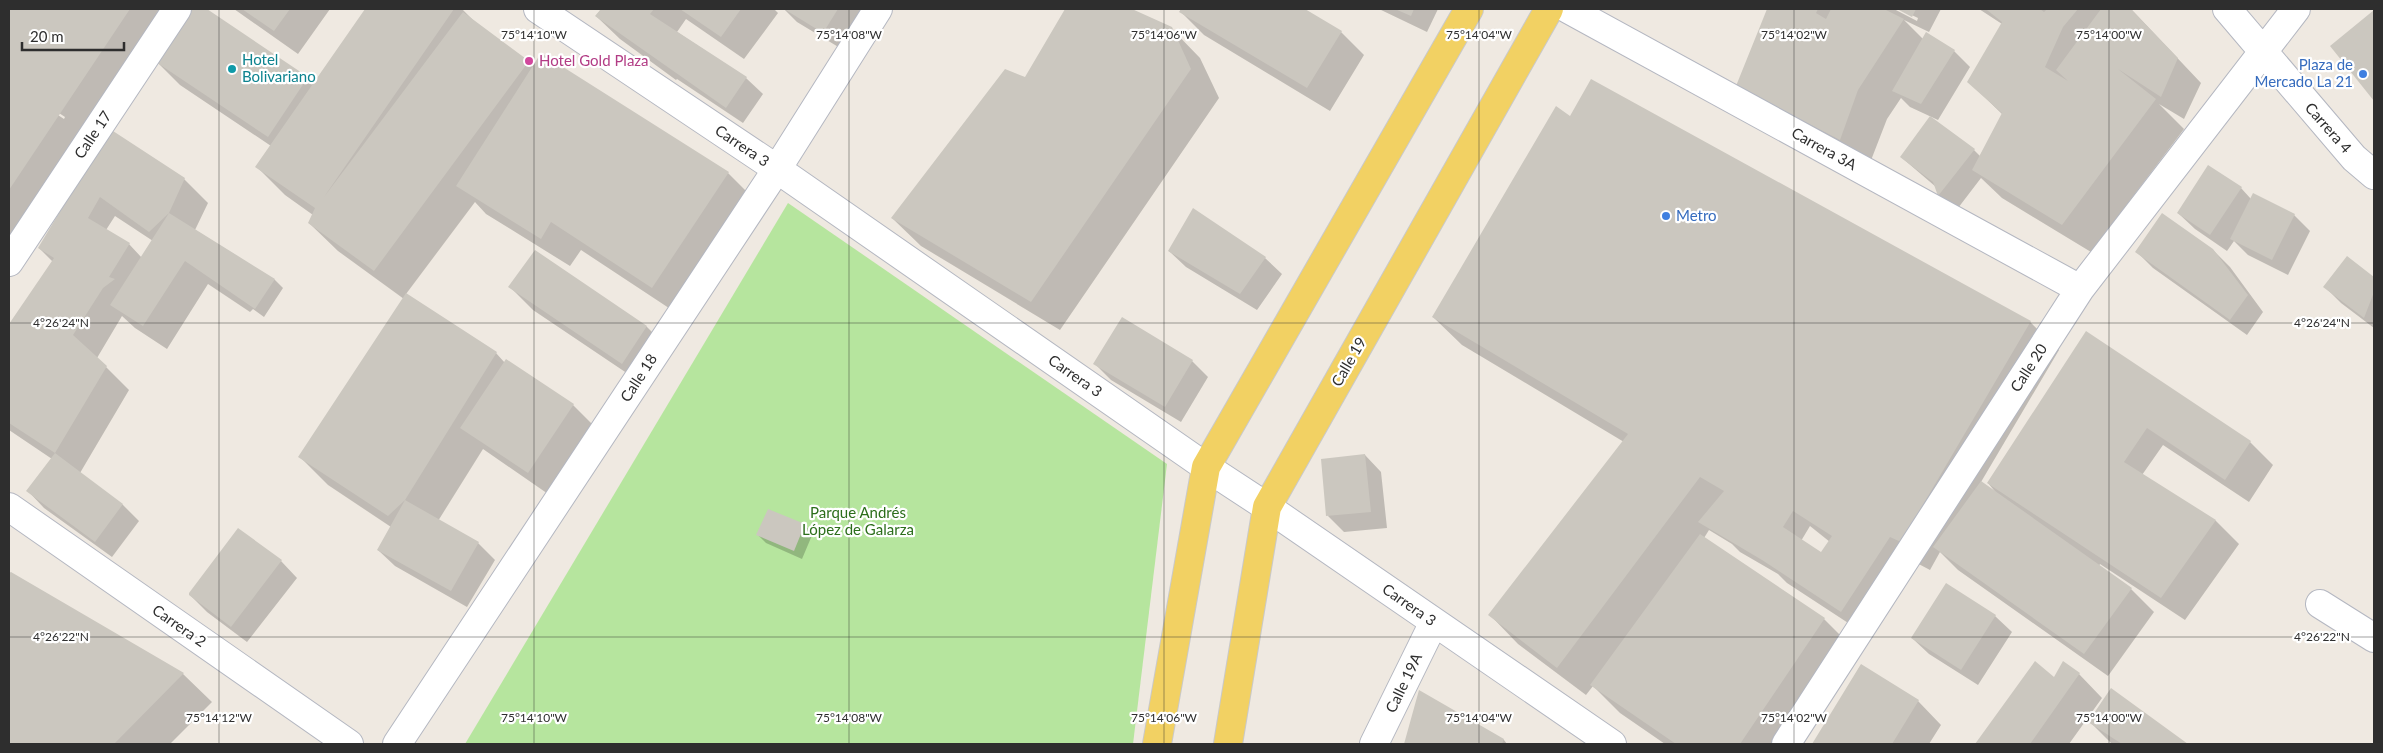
<svg xmlns="http://www.w3.org/2000/svg" width="2383" height="753" viewBox="0 0 2383 753" font-family="Lato,sans-serif">
<rect width="100%" height="100%" fill="#efe9e1"/>
<!-- green -->
<path fill="#b6e59e" d="M788,203L1167,464L1133,744H465Z"/>
<!-- shadow -->
<path fill="#0003" fill-rule="evenodd" d="M9,9H169L94,151L9,278V83L64,119L65,117L9,80Z
M193,9H204L314,85L367,9H462L477,24L534,67L728,173L757,202L681,316L581,250L570,266L486,214L475,202L406,294L496,353L505,363L507,361L573,405L597,429L551,496L483,449L438,521L478,543L495,560L467,607L395,566L378,550L391,527L328,485L300,457L404,299L338,251L309,223L313,215L285,195L257,167L271,146L180,85L157,62Z
M234,9H330L298,54Z
M601,9H774L778,13L744,59L686,19L677,32L746,78L763,94L743,123L677,79L676,80L620,39L596,16Z
M784,9H865L840,48L797,22Z
M1067,9H1129L1171,28L1200,58L1219,98L1060,330L921,246L892,218L1026,78Z
M1182,9H1303L1341,32L1364,55L1330,111L1204,35L1180,11Z
M1379,9H1438L1427,32Z
M1769,9H1894L1917,21L1918,18L1899,9H1941L1929,32L1904,20L1924,40L1954,51L1970,67L1938,120L1910,107L1901,98L1887,119L1868,168L1738,85Z
M1979,9H2131L2201,83L2184,119L2159,104L2184,129L2091,252L2002,198L1981,178L1955,212L1939,196L1936,187L1901,157L1974,150L1980,156L2003,115L1969,82L2002,24Z
M2374,12V99L2332,46Z
M1571,117L2030,322L2059,350L1981,482L1997,494L1988,483L2038,408L2250,442L2273,465L2249,502L2163,445L2142,475L2216,521L2239,544L2185,620L2100,564L2099,566L2131,589L2154,612L2108,676L1958,570L1940,552L1930,570L1913,561L1865,634L1787,583L1778,574L1740,552L1732,544L1709,530L1704,538L1824,619L1853,648L1787,744H1665L1620,713L1593,686L1586,695L1518,644L1490,615L1624,442L1462,345L1433,317ZM1810,526L1830,542L1821,554L1801,541Z
M184,179L208,203L195,230L275,280L283,288L264,317L253,309L250,312L208,284L167,349L135,328L122,316L97,358L129,390L80,473L123,505L139,521L112,557L44,508L28,491L52,459L9,430V326L53,262L39,248L78,184ZM115,216L153,241L142,258L129,244L106,230Z
M2241,188L2251,199L2294,215L2310,231L2288,275L2248,255L2234,241L2227,251L2195,229L2178,213Z
M2213,250L2230,267L2263,312L2247,335L2153,268L2137,252Z
M1169,251L1265,258L1282,274L1257,310L1186,267Z
M535,252L647,327L670,350L646,386L533,310L510,287Z
M2347,258L2374,278V328L2341,303L2325,287Z
M1192,361L1208,377L1181,422L1111,380L1095,364Z
M1365,455L1381,472L1387,528L1344,532L1328,516Z
M804,525L813,533L802,559L766,543L758,535Z
M281,561L297,578L247,642L207,612L190,595Z
M11,573L183,674L212,702L170,744H9V575Z
M1995,616L2012,632L1978,685L1929,654L1912,638Z
M2035,663L2054,679L2079,674L2102,698L2069,744H1977Z
M1861,665L1918,701L1941,725L1929,744H1814Z
M2112,690L2186,744H2112L2090,722Z
M1420,692L1504,740L1507,744H1405Z"/>
<!-- building -->
<path fill="#cbc7bf" fill-rule="evenodd" d="M9,9H130L9,190Z
M192,9H207L308,77L268,137L156,62Z
M242,9H290L274,31Z
M365,9H454L324,197L463,12L529,61L374,271L308,223L315,208L255,167Z
M601,9H654L650,14L747,77L726,108L595,16Z
M680,9H741L721,37Z
M784,9H838L823,33Z
M1065,9H1132L1172,27L1191,69L1031,302L891,218L1005,69L1025,77Z
M1181,9H1305L1342,31L1307,88L1179,12Z
M1395,9H1414L1411,16Z
M1767,9H1818L1816,13L1826,19L1831,9H1884L1904,19L1858,90L1840,140L1736,86Z
M1897,9H1916L1912,17Z
M1988,9H2040L2044,12L2047,9H2078L2063,27L2045,67L2068,81L2056,70L2101,9H2131L2178,58L2161,97L2118,69L2156,99L2062,225L1972,170L2002,113L1967,82L2002,22L1987,10Z
M2374,10V101L2330,46Z
M1926,32L1955,50L1921,104L1892,91Z
M541,53L729,172L652,288L551,222L541,239L456,186Z
M1591,79L2031,321L1901,542L1890,537L1841,612L1762,560L1698,522L1724,491L1700,477L1557,668L1488,615L1628,434L1432,317L1556,106L1570,116ZM1793,511L1832,536L1821,552L1783,527Z
M1930,116L1975,149L1938,196L1933,182L1900,157Z
M113,131L185,178L169,213L149,232L100,197L88,218L130,243L109,277L115,279L103,288L73,335L107,366L55,453L123,504L95,542L26,491L55,453L9,423V324L54,258L38,248L77,183Z
M2208,165L2242,187L2210,235L2177,213Z
M2253,193L2295,214L2272,260L2230,239Z
M1193,208L1266,257L1240,294L1168,251Z
M169,213L275,279L255,309L185,261L143,326L110,305Z
M2162,213L2213,249L2248,295L2230,320L2135,252Z
M535,250L647,326L622,364L508,287Z
M2347,256L2374,277V292L2364,318L2323,287Z
M406,293L497,352L405,500L479,542L451,591L377,550L405,500L388,516L298,457Z
M1122,317L1193,360L1165,407L1093,364Z
M2086,331L2251,441L2225,480L2147,428L2124,462L2216,520L2161,598L1987,483Z
M506,359L574,404L528,473L460,428Z
M1365,454L1371,512L1326,516L1321,459Z
M1981,481L2132,588L2084,654L1933,547Z
M768,509L805,524L794,551L756,535Z
M238,528L282,560L231,627L189,595V593Z
M1700,534L1825,618L1740,744H1676L1590,685Z
M11,572L184,673L114,744H9V573Z
M1946,583L1996,615L1961,670L1911,638Z
M2035,661L2054,677L2063,661L2080,673L2030,744H1975Z
M1861,664L1919,700L1892,744H1812Z
M2111,688L2188,744H2122L2088,722Z
M1419,690L1504,739L1502,744H1404Z"/>
<g fill="none" stroke-linecap="round" stroke-linejoin="round">
<!-- minor casing -->
<g stroke="#b4b7c1" stroke-width="30">
<path id="minor" d="M538,9L777,169L1206,467L1267,507L1612,744
M1568,9L2080,289
M2227,9L2354,158L2374,175
M9,262L177,9
M9,507L349,744
M2320,604L2374,638
M397,744L777,169L878,9
M1374,744L1434,622
M1786,744L2080,289L2296,9"/>
</g>
<!-- major casing -->
<g stroke="#c9c9c9" stroke-width="30">
<path id="major" d="M1157,744L1206,467L1469,9
M1228,744L1267,507L1549,9"/>
</g>
<!-- minor -->
<use href="#minor" stroke="#fff" stroke-width="28"/>
<!-- major -->
<use href="#major" stroke="#f2d163" stroke-width="28"/>
</g>
<!-- ticks -->
<path fill="none" stroke="#2e2e2e" stroke-width="1" stroke-opacity="0.45" d="M9,9H2374M219,9V744M534,9V744M849,9V744M1164,9V744M1479,9V744M1794,9V744M2109,9V744M9,323H2374M9,637H2374"/>
<!-- markers -->
<circle fill="#d1479c" stroke="#fff" stroke-width="2" cx="529" cy="61" r="5"/>
<circle fill="#0f9aa8" stroke="#fff" stroke-width="2" cx="232" cy="69" r="5"/>
<g fill="#3f7fe0" stroke="#fff" stroke-width="2">
<circle cx="2363" cy="74" r="5"/>
<circle cx="1666" cy="216" r="5"/>
</g>
<g text-anchor="middle" stroke-width="4.5" stroke-linejoin="round" paint-order="stroke">
<!-- culture labels -->
<g font-size="15" fill="#0d838f" stroke="#fff" text-anchor="start">
<text x="242" y="65">Hotel<tspan x="242" dy="17">Bolivariano</tspan></text>
</g>
<!-- hotel labels -->
<g font-size="15" fill="#b23c85" stroke="#fff" text-anchor="start">
<text x="539" y="66">Hotel Gold Plaza</text>
</g>
<!-- shop labels -->
<g font-size="15" fill="#366cbe" stroke="#fff" text-anchor="end">
<text x="2353" y="70">Plaza de<tspan x="2353" dy="17">Mercado La 21</tspan></text>
<text x="1676" y="221" text-anchor="start">Metro</text>
</g>
<!-- street labels -->
<g font-size="15" fill="#2e2e2e" stroke="#fff">
<text transform="translate(2328 128) rotate(49)" y="5">Carrera 4</text>
<text transform="translate(93 135) rotate(-56)" y="5">Calle 17</text>
<text transform="translate(742 146) rotate(34)" y="5">Carrera 3</text>
<text transform="translate(1824 149) rotate(29)" y="5">Carrera 3A</text>
<text transform="translate(1349 362) rotate(-60)" y="5">Calle 19</text>
<text transform="translate(2029 368) rotate(-57)" y="5">Calle 20</text>
<text transform="translate(1075 376) rotate(35)" y="5">Carrera 3</text>
<text transform="translate(639 378) rotate(-57)" y="5">Calle 18</text>
<text transform="translate(1409 605) rotate(35)" y="5">Carrera 3</text>
<text transform="translate(179 626) rotate(35)" y="5">Carrera 2</text>
<text transform="translate(1404 683) rotate(-64)" y="5">Calle 19A</text>
</g>
<!-- park labels -->
<g font-size="15" fill="#2c6e1b" stroke="#fff">
<text x="858" y="518">Parque Andrés<tspan x="858" dy="17">López de Galarza</tspan></text>
</g>
</g>
<g font-size="12" text-anchor="middle" fill="#2e2e2e" stroke="#fff" stroke-width="4.5" stroke-linejoin="round" paint-order="stroke">
<text x="534" y="39">75°14'10"W</text>
<text x="849" y="39">75°14'08"W</text>
<text x="1164" y="39">75°14'06"W</text>
<text x="1479" y="39">75°14'04"W</text>
<text x="1794" y="39">75°14'02"W</text>
<text x="2109" y="39">75°14'00"W</text>
<text x="61" y="327">4°26'24"N</text>
<text x="2322" y="327">4°26'24"N</text>
<text x="61" y="641">4°26'22"N</text>
<text x="2322" y="641">4°26'22"N</text>
<text x="219" y="722">75°14'12"W</text>
<text x="534" y="722">75°14'10"W</text>
<text x="849" y="722">75°14'08"W</text>
<text x="1164" y="722">75°14'06"W</text>
<text x="1479" y="722">75°14'04"W</text>
<text x="1794" y="722">75°14'02"W</text>
<text x="2109" y="722">75°14'00"W</text>
</g>
<!-- border -->
<rect width="2383" height="753" fill="none" stroke="#2e2e2e" stroke-width="20"/>
<!-- scale -->
<path d="M22 42v8h102v-8" fill="none" stroke="#2e2e2e" stroke-width="2.5"/>
<text x="30" y="42" font-size="15" fill="#2e2e2e" stroke="#ffffff" stroke-width="4" paint-order="stroke">20 m</text>
</svg>
